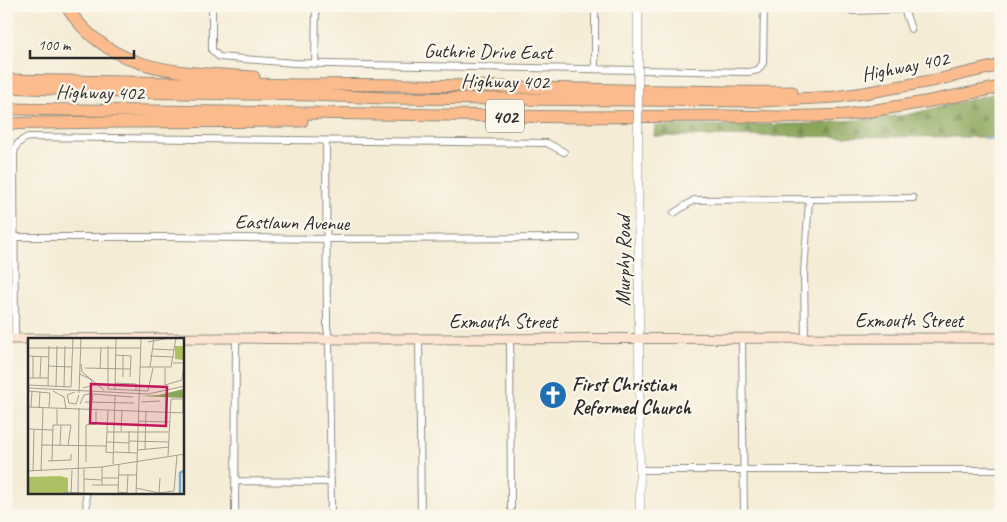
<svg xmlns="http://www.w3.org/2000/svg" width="1007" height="522" viewBox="0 0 1007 522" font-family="Caveat,sans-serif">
<defs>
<pattern id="forest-firs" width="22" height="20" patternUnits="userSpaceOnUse" patternTransform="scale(1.25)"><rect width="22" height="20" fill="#8aa65a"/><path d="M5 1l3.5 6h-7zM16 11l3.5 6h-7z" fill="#71874b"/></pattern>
</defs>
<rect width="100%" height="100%" fill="#fbf7ec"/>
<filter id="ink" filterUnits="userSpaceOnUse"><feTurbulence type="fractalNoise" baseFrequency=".02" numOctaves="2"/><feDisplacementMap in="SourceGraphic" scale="10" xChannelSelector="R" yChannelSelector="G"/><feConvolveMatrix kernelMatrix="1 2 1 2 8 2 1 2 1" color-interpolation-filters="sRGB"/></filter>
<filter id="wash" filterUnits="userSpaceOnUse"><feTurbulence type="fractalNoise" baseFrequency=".0096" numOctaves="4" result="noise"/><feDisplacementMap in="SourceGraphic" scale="20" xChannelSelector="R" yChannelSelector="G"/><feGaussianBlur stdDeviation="1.12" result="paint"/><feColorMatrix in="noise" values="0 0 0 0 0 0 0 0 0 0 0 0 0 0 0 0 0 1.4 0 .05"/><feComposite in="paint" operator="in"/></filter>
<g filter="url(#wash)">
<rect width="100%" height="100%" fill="#f5ecd6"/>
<!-- forest -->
<path fill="url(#forest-firs)" stroke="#5a6842" d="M1001,92V137L654,136L655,126L811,124L907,115Z"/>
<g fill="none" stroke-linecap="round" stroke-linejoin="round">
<!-- stream -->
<path stroke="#6dabe0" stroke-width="2" d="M985,139H1001"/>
</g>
</g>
<g filter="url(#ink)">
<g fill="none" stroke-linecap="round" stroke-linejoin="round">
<!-- minor casing -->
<g stroke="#908c80" stroke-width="8">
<path id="minor" d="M212,6V50L219,57L294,63L367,65L749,72L758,70L763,63L764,6
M847,6L849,10L854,11L904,9
M903,6L911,29
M315,64L316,6
M595,69V6
M326,142L327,327L329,339L331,516
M674,213L694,200L913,198
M6,237H164L327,239L577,238
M419,338L421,516
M742,338L744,516
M805,338L804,273L809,199
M15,339L14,155C15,145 18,142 28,137L547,143L564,152
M510,339L511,508
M639,470H1001
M235,481L331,482
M86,493L87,516
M235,516L236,338"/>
</g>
<!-- tertiary casing -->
<g stroke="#908c80" stroke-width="9">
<path id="tertiary" d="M638,6V52
M638,139L640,516"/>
</g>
<!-- secondary casing -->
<g stroke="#908c80" stroke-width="11">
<path id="secondary" d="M6,339L236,338L329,339L1001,338"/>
</g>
<!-- motorway casing -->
<g stroke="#908c80" stroke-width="13">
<path id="motorway" d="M66,6C111,75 180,72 254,77
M6,80L303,85C430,82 556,90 682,91C719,92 755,93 792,92
M6,87L122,92L311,95L385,98L760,101L835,97L864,93L936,80L1001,65
M6,109L580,117L723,116L779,117L846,115L925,102L1001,87
M6,124C105,121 203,122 302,121"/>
</g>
<!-- minor -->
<use href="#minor" stroke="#fff" stroke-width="6"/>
<!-- tertiary -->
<use href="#tertiary" stroke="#fff" stroke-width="8"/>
<!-- secondary -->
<use href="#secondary" stroke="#fde4d1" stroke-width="9"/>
<!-- motorway -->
<use href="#motorway" stroke="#fbbb8c" stroke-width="11"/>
<!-- tertiary-bridge casing -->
<g stroke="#908c80" stroke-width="9" stroke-linecap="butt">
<path id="tertiary-bridge" d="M638,52V139"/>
</g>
<!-- tertiary-bridge -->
<use href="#tertiary-bridge" stroke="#fff" stroke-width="8"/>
</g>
</g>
<!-- icons -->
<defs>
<g id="church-disc" transform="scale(1.4375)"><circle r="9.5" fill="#1f6fb2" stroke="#fbf7ec"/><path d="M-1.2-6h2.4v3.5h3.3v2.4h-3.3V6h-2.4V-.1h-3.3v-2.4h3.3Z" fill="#fff"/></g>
</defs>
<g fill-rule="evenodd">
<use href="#church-disc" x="553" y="395"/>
</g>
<g text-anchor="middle" stroke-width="4.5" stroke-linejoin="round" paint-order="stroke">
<!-- shield labels -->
<rect fill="#fbf7ec" stroke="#696865" stroke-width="1" x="486" y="99.5" width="38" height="33" rx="4"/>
<g font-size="19" font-weight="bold" fill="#2b2b2b">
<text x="505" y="123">402</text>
</g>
<!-- street labels -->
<g font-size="20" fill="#2b2b2b" stroke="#fbf7ec">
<text transform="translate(488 51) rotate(1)" y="7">Guthrie Drive East</text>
<text transform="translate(905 66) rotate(-11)" y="7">Highway 402</text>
<text transform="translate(505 81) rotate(1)" y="7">Highway 402</text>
<text transform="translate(100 92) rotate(1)" y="7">Highway 402</text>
<text transform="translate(292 222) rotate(1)" y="7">Eastlawn Avenue</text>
<text transform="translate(623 261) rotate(-90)" y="7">Murphy Road</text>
<text x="909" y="327">Exmouth Street</text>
<text x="503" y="328">Exmouth Street</text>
</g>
<!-- poi labels -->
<g font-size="20" font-weight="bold" fill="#2b2b2b" stroke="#fbf7ec" text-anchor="start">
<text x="572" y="391">First Christian<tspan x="572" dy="23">Reformed Church</tspan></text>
</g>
</g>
<!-- overview -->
<g transform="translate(28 338)">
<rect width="156" height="156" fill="#f5ecd6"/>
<path d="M156,51V60L112,58L131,57Z" fill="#8aa65a"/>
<path d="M147,8H156V22L147,21ZM32,138L40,140V156H0V139Z" fill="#aec064"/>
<path fill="none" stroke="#6dabe0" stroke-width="2.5" d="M152,156V135L157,132"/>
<path fill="none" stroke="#a49f92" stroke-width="1" d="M120,4L141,0M80,8V51L120,53L125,30M0,10H113M125,11L146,12M88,17L103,18L102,39M0,18L21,19M122,18L146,19M53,26L54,34L76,52M20,28L44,29M112,29H143L148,0M122,29L126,0M57,30L102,31M137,30V47L154,42L156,25H145M72,31L73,9M52,36L64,42L62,48L55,50M95,39V17M0,40H20M5,40V18M12,40L13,19M87,45L108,46V53M0,47L43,49L45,0M20,48L21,8M28,49L29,8M36,49L37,8M0,50L120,56L157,48M87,51L88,0M0,53L22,55L21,69M25,53L36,59L38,71M47,54L39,57L41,65L48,66L51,57M51,55L53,0M57,64L106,65M113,64L132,63M52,66L56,57L65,55M0,69L157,75M3,69L4,53M11,70L12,54M63,72L65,56L105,59M80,72L78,114L86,115M110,83L141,84M29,87V71M0,91L25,92M93,93L94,73M79,94H141M101,103L141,104M79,104L101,105M13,107L79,108M32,107L33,87M110,112L141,109M117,112L118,73M86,114L109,115M101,115V93M140,118L143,61H155V75M20,123L43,122V116M24,123L25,87H43L40,107M58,124V87L68,86V73M85,126L87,58M0,133L74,129L157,116M5,133L6,92M13,133L15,70M91,137H109M74,140H91M56,141L74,142M64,147H91M74,147V129M108,150L131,155L146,153M146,153L149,117M36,154L77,156M56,154V131M91,154L99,155L100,137M131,155L132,140M43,156L44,132M50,156L51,70M90,156L91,127M108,156L113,0"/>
<path fill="#c2185b" fill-opacity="0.15" stroke="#c2185b" stroke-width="2.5" d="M63,46L139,49L138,88L62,85Z"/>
<rect width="156" height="156" fill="none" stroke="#2b2b2b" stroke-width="2.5"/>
</g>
<!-- margin -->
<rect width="1007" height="522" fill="none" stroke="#fbf7ec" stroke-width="25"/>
<!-- scale -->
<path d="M30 50v8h104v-8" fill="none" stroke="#2b2b2b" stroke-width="2.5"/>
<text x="38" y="50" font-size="15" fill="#2b2b2b" stroke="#fbf7ec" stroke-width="4" paint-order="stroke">100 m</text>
</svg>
